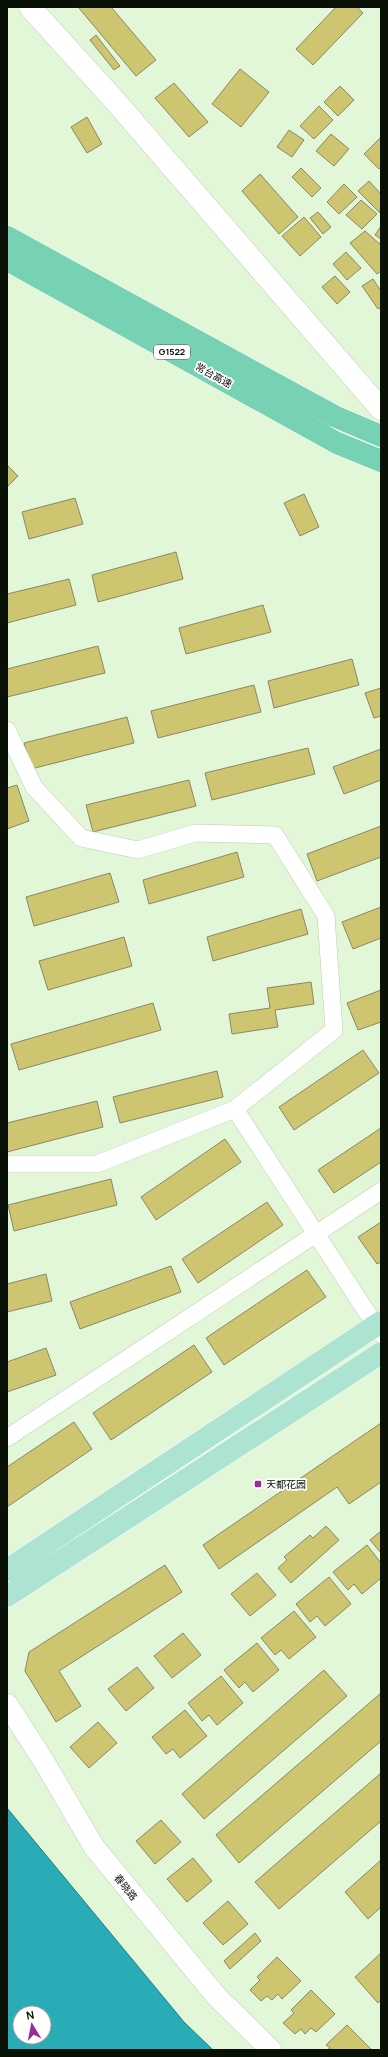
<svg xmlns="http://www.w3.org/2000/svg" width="388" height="2057" viewBox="0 0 388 2057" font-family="Manrope,'Noto Sans SC',sans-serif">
<rect width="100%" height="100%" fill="#e1f7d8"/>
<!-- water -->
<path fill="#2aacb7" stroke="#207d82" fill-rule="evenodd" d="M7,1808L184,2022L213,2050H7ZM20,2013H44V2037H20Z"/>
<!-- building -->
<path fill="#cec571" stroke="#8a8766" d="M78,7H111L156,60L136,76Z
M336,7H357L363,13L313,65L296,49Z
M96,35L120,66L114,70L90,40Z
M240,69L269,92L241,127L212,104Z
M174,83L208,122L189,137L155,98Z
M340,86L354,100L338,116L324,102Z
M319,106L333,120L314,139L300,126Z
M87,117L102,144L87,153L71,127Z
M289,130L304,140L292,157L277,147Z
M331,134L349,149L334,166L316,151Z
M381,137V167L379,169L364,154Z
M301,168L321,188L312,197L292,177Z
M260,174L298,217L279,234L242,191Z
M369,181L381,194L380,213L358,191Z
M344,184L357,197L339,214L327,202Z
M361,200L377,214L362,229L346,215Z
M318,212L331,227L323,234L310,218Z
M304,217L321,237L300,256L282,236Z
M381,226V239L375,235Z
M365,231L381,245V271L377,274L350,243Z
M346,252L361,268L347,280L333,264Z
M335,276L350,292L337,304L322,287Z
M373,279L381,291V307L378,309L362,286Z
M7,465L18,476L7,487Z
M304,494L319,527L300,536L284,503Z
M75,498L83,524L29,539L22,512Z
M176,552L183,579L98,602L92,575Z
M69,579L76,605L7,623V594Z
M263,605L271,632L186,654L179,628Z
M98,646L105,673L7,697V669Z
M352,659L359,685L274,708L268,681Z
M254,685L261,712L158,738L151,711Z
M381,688V716L374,718L365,693Z
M127,717L134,743L31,769L24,743Z
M308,748L315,774L212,800L205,773Z
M381,749V780L344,794L333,767Z
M189,780L196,806L93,832L86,805Z
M17,785L29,821L7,829V788Z
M381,826V857L317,881L307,854Z
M237,852L244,877L149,904L143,880Z
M110,873L119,902L34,926L26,897Z
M381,907V938L353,949L342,922Z
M301,909L308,934L213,961L207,937Z
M124,937L132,966L48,990L39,961Z
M311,982L314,1004L275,1010L278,1027L232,1034L229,1014L270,1008L267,988Z
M381,990V1022L358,1030L347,1003Z
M153,1003L161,1030L19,1070L11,1044Z
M363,1050L379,1073L294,1130L279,1107Z
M217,1071L223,1097L120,1123L113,1097Z
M97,1101L103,1127L7,1152V1123Z
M381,1128V1162L334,1193L318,1170Z
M225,1139L241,1162L156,1220L141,1197Z
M111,1179L117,1205L14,1231L8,1205Z
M267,1202L283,1225L198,1283L182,1259Z
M381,1222V1262L377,1264L358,1237Z
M171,1266L181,1292L80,1329L70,1302Z
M307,1270L326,1297L224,1365L206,1338Z
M46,1274L52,1301L7,1312V1284Z
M194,1345L212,1372L111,1440L93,1413Z
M46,1348L56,1375L7,1392V1362Z
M74,1422L92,1449L7,1507V1467Z
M381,1423V1482L349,1504L337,1487L219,1569L203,1545Z
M326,1526L339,1540L291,1583L278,1568L287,1560L284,1557L310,1535L313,1538Z
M381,1531V1553L370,1540Z
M367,1545L381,1563V1578L362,1594L354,1584L348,1590L333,1572Z
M165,1565L182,1592L59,1671L81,1706L56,1722L25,1671L29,1652Z
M257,1573L276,1595L250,1616L231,1594Z
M329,1577L351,1604L325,1626L317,1616L310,1622L296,1604Z
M294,1611L316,1637L289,1659L281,1650L275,1655L261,1638Z
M183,1633L201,1655L172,1678L154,1656Z
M257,1643L279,1670L253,1692L245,1682L239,1688L224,1670Z
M137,1667L154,1688L126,1711L108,1689Z
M324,1670L347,1696L204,1819L182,1794Z
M221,1676L243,1703L217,1725L209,1715L202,1721L188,1703Z
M381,1693V1741L239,1863L216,1835Z
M185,1710L207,1736L180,1758L173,1749L166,1754L152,1737Z
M98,1722L117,1743L89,1768L70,1747Z
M381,1773V1821L279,1909L255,1882Z
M161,1820L181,1842L155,1864L136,1841Z
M193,1858L212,1881L187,1902L167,1879Z
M381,1860V1907L368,1919L345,1892Z
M228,1901L248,1924L223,1945L203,1923Z
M255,1933L261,1941L230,1969L224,1961Z
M381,1953V2000L378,2003L355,1977Z
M277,1957L301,1981L282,1999L278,1994L272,2000L267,1996L261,2001L250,1990L260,1980L257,1977Z
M311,1990L335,2014L316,2032L311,2028L305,2034L301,2029L295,2034L283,2023L294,2013L291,2010Z
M347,2025L371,2049L370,2050H327L330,2048L326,2045Z"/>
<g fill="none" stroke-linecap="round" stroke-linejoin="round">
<!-- minor casing -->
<g stroke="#bacfb1" stroke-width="18">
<path id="minor" d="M7,730L34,787L81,838L138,850L195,833L275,835L326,916L334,1030L235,1109L97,1164H7
M235,1109L381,1334
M7,1438L381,1191"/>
</g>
<!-- tertiary casing -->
<g stroke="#bacfb1" stroke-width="22">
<path id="tertiary" d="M7,1704L43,1760L94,1847L217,1997L271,2050"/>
</g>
<!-- secondary casing -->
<g stroke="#bacfb1" stroke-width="23">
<path id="secondary" d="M30,7L117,103L381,409"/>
</g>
<!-- primary casing -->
<g stroke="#fff" stroke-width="23">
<path id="primary" d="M7,1570L381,1322
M7,1596L381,1353"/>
</g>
<!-- motorway casing -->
<g stroke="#fff" stroke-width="23">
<path id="motorway" d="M7,237L334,416L381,436
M7,260L337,443L381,461"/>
</g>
<!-- minor -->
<use href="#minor" stroke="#fff" stroke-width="17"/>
<!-- tertiary -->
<use href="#tertiary" stroke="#fff" stroke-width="21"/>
<!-- secondary -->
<use href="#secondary" stroke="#fff" stroke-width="22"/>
<!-- primary -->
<use href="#primary" stroke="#ade4d1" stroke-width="22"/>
<!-- motorway -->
<use href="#motorway" stroke="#76d2b3" stroke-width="22"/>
</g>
<!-- markers -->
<rect fill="#972f93" stroke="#fff" stroke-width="1.5" x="254" y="1480" width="8" height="8" rx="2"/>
<g text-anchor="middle" stroke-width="3.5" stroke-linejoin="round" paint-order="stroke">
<!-- shield labels -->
<rect fill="#fff" stroke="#535851" stroke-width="1" x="154" y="345" width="36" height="14" rx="3"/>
<g font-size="9" font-weight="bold" fill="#091006">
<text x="172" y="355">G1522</text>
</g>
<!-- street labels -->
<g font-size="10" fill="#091006" stroke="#fff">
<text transform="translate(214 375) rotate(29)" y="4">常台高速</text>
<text transform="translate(126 1887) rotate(51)" y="4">春晓路</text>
</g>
<!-- poi labels -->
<g font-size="10" fill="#091006" stroke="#fff" text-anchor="start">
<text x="266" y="1488">天都花园</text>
</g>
</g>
<!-- border -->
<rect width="388" height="2057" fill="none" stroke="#091006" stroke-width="16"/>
<!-- north arrow -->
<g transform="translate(32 2025) rotate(350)"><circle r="19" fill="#ffffff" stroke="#9d9f9b"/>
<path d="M0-3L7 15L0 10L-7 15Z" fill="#972f93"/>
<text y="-6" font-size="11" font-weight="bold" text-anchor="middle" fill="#091006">N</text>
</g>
</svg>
